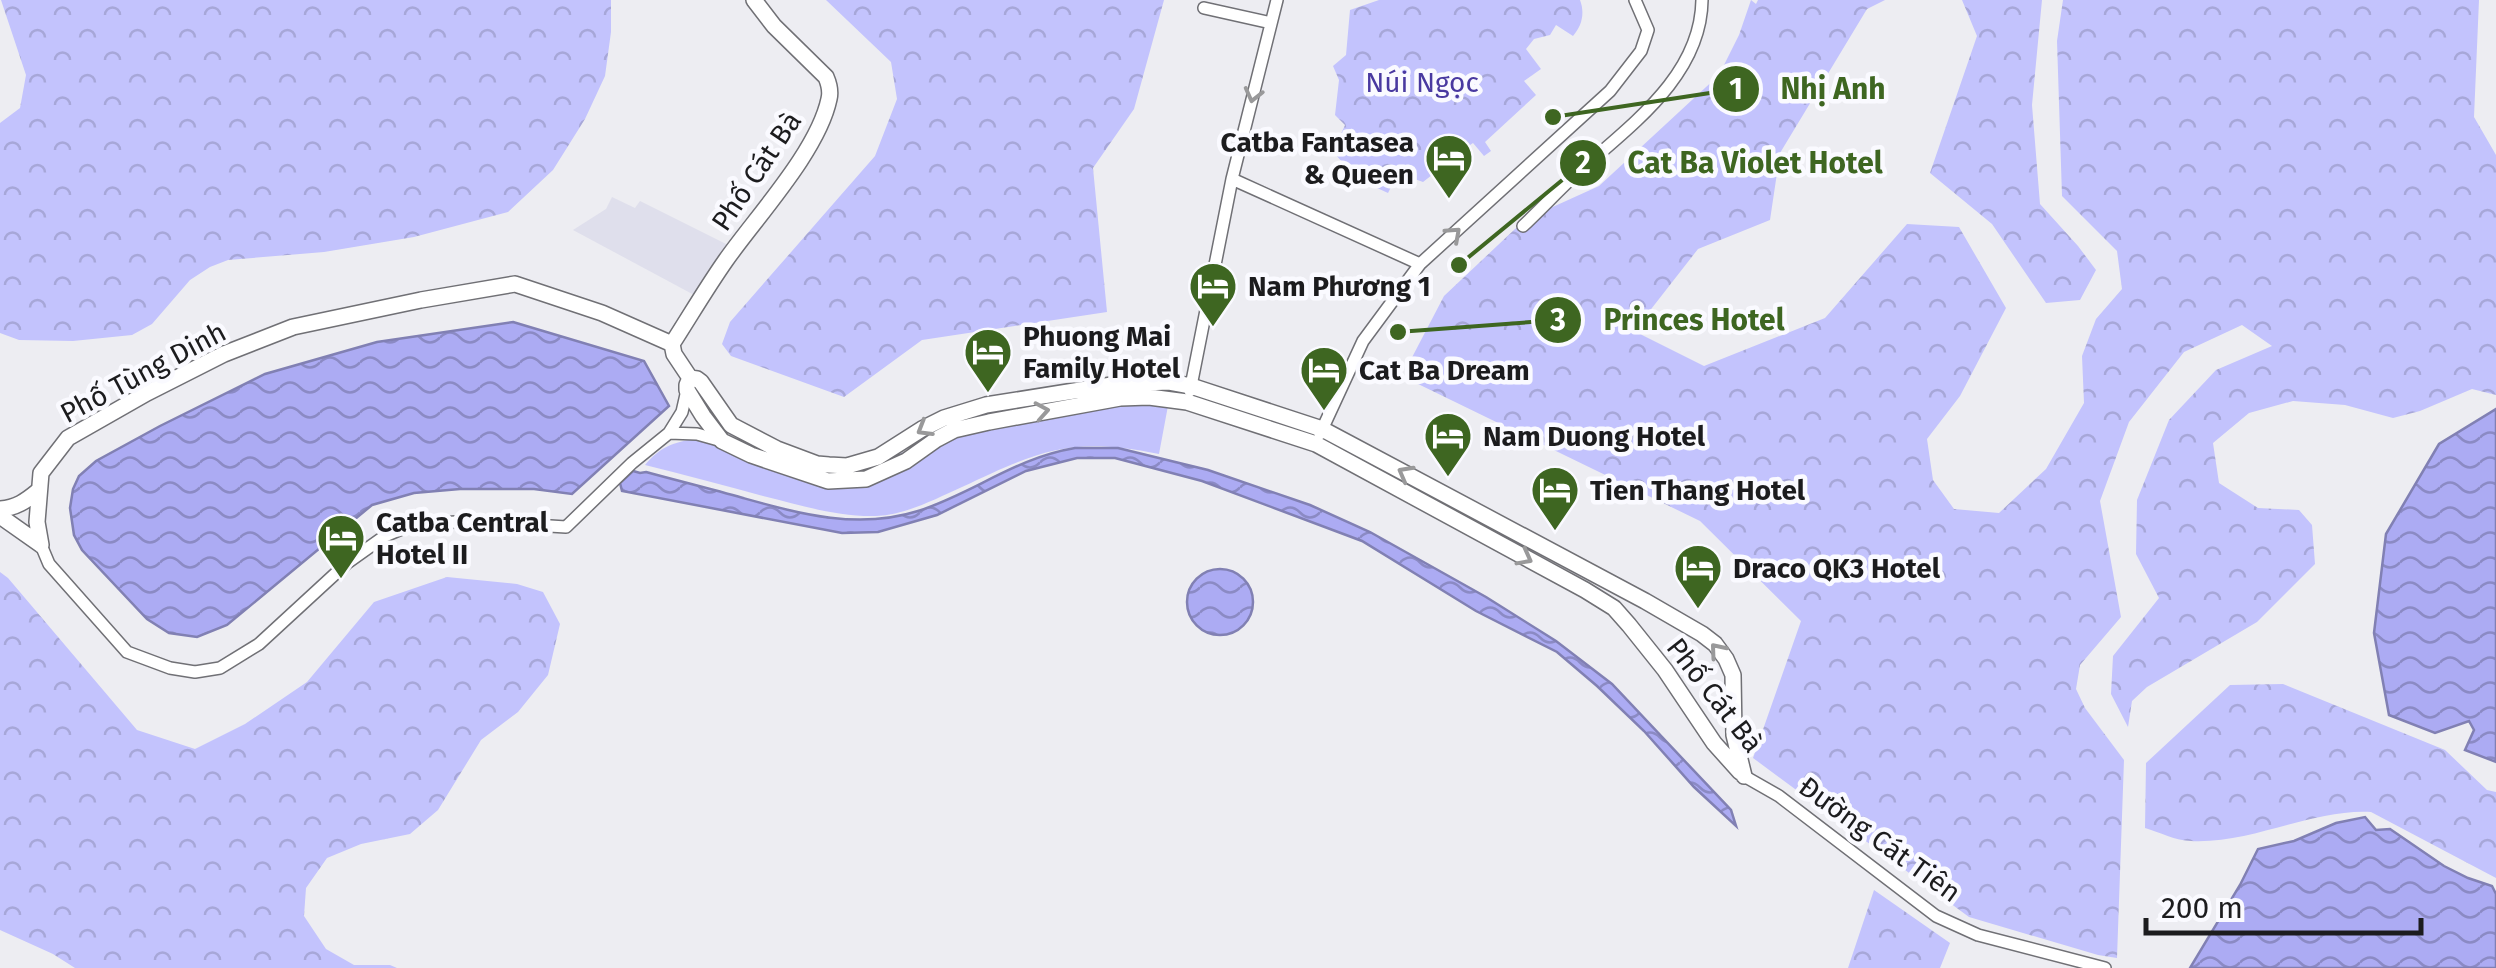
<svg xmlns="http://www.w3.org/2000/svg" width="2496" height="968" viewBox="0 0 2496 968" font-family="'Fira Sans',sans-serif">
<defs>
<pattern id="forest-crowns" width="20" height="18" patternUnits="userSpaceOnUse" patternTransform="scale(2.5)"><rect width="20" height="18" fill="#c3c3fd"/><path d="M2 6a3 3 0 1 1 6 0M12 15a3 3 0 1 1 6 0" fill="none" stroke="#a7a7d8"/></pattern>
<pattern id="water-waves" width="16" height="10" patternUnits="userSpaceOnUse" patternTransform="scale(2.5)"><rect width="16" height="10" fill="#acabf3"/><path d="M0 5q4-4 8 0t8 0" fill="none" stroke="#8b8ac4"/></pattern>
</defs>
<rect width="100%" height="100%" fill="#ededf2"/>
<!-- built -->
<path fill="#dfdfec" d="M612,197L635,208L640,201L730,246L696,296L573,230L606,209Z"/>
<!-- forest -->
<path fill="url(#forest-crowns)" d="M1,0H611V32L605,76L585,119L553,170L508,212L414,237L324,252L228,260L210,267L190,280L152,324L132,335L73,341L19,340L0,333V123L20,108L26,75Z
M826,0H1164L1134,109L1093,168L1107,312L922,340L844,397L731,356L722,344L730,322L875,156L897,99L891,62Z
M1379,0H1580C1585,13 1582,26 1573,36L1556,25L1550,35L1534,39L1526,49L1541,69L1524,81L1536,95L1485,142L1491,151L1484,156L1473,143L1445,162L1440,160L1429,169L1432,175L1423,182L1398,173L1388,193L1364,182L1368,170L1343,163L1335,154V149L1341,146L1351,150L1356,145L1341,134L1345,125L1335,115L1339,80L1333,66L1346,55L1350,10Z
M1751,0L1756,4L1758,0H1885L1867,9L1780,153L1770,220L1698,249L1634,331L1704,366L1825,318L1907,224L1959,227L2006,308L1960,396L1927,439L1933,480L1954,509L1999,513L2046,469L2084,403L2082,356L2096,319L2122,289L2117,251L2062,196L2057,41L2063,0H2479L2474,117L2496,155V395L2472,389L2420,411L2393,418L2345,405L2293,401L2249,413L2213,443L2219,483L2258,508L2299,510L2312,525L2315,564L2257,622L2147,687L2132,701L2128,727L2111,694L2113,656L2159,598L2136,554L2137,500L2169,420L2216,370L2272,346L2242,325L2184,352L2129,422L2100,501L2121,617L2080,665L2076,689L2085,708L2124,760L2117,958L2098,955L1969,917L1753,758L1801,621L1700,521L1416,383L1407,374V367L1444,296L1515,229L1535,215L1599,186L1719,75L1739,35Z
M1962,0H2042L2032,105L2040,204L2078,246L2096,270L2080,300L2046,303L1992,224L1930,173L1977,36Z
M0,572L8,578L137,730L195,749L245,724L307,682L374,602L447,577L517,584L543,592L560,624L548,675L518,712L481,740L438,810L410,834L361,844L327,858L306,888L304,916L326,949L354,965H390L397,968H75L53,954L0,930Z
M2283,684L2445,750L2487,790L2496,792V878L2371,812C2311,809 2253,844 2191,841C2176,841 2159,832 2145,828L2146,763L2230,685Z
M1874,890L1950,943L1940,968H1848Z"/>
<!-- park -->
<path fill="#c3c3fd" d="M1103,392L1170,395L1159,454C1072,436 1040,450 962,487C935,499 906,515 876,516C837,517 800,505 763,496C724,485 685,475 645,465C659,448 673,442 695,439L704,428L840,487L860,471L913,448L935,432L954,422Z"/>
<!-- water -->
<path fill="url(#water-waves)" stroke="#8180b3" stroke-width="2.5" d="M513,322L644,361L669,406L572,494L534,489H460L414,493L372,505L227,625L197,637L169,633L147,619L82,550L74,535L70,508L73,489L79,476L96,461L160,426L265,374L377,342Z
M2496,409V762L2465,750L2474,730L2469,721L2435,733L2389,715L2374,633L2386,534L2439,444Z
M1075,448H1118L1208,470L1310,505L1370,532L1486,597L1556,641L1612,684L1731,810L1736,826L1694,787L1644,731L1597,686L1557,652L1476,611L1362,541L1202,481L1115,458H1077L1026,471L937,515L878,532L842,533L622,491L620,483L633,471L640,473L646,472C679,481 711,489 743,498C801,514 858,530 918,511C974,493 1015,458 1075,448Z
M1187 602a33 33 0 1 1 66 0a33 33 0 1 1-66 0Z
M2365,817L2376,830L2390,829L2444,866L2468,878L2492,886L2496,894V968H2190L2240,885L2258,849L2294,841L2336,823Z"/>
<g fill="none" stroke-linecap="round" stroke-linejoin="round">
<!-- minor casing -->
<g stroke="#707075" stroke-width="14">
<path id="minor" d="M1204,8L1271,23
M1232,179L1420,264
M1523,226C1540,210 1556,193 1573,177C1625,129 1701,79 1702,0
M1190,391L1232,179L1277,0
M669,433L697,434L722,441
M1320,434L1363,341L1420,264L1610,91L1641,51L1648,30L1635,0
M41,545L49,564L127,652L170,668L195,672L220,668L259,644L347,563L385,536L411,525L470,521L566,527L632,463L669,433L682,412L687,390
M1744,776L1779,796L1936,916L1978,935L2105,968"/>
</g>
<!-- major casing -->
<g stroke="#707075" stroke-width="18">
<path id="major" d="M754,0L774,26L826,77C829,84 831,91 829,99C818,151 757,216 726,260C707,287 690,316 672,344L674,354L690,378L697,379L701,382L731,425L777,449L817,464L829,465L847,466L878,457L922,429L944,418L986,405L1118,384L1169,382L1191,386L1322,429L1645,601L1702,634L1715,644L1726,659L1733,675L1734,735L1744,776
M690,378L687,385V390L703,416L722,441L751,455L828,481L866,479L906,461L937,439L954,430L989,422L1120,398L1149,397L1187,402L1316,444L1585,590L1614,608L1629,625L1665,670L1714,743L1740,772
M0,509C16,508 26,501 38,491
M0,516L41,545
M41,545L37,522L41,473L68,438L147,393L224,354L293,327L421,300L515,284L602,313L672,344"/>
</g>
<!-- minor -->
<use href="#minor" stroke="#fff" stroke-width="11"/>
<!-- major -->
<use href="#major" stroke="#fff" stroke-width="15"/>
</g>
<!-- one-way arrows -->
<defs><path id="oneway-chevron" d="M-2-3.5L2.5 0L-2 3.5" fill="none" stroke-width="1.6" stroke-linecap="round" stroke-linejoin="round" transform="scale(2.5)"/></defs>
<g stroke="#99999a">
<use href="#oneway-chevron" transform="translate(1253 95) rotate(104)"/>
<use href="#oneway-chevron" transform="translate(1454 234) rotate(-42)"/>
<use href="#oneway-chevron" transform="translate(1042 411) rotate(-10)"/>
<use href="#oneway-chevron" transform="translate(924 429) rotate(149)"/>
<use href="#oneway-chevron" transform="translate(1405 473) rotate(-151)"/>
<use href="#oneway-chevron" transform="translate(1525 558) rotate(28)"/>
<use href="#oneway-chevron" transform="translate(1717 650) rotate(-130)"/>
</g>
<!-- icons -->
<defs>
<g id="hotel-pin" transform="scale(2.5)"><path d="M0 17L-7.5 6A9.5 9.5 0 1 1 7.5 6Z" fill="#3e6621" stroke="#fafaff"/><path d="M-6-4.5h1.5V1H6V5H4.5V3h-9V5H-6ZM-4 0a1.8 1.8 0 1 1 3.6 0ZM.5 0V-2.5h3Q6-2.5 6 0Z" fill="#fff"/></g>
</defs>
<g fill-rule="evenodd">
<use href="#hotel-pin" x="1449" y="158"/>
<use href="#hotel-pin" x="1213" y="286"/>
<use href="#hotel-pin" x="988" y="352"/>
<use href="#hotel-pin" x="1324" y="370"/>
<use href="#hotel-pin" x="1448" y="436"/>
<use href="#hotel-pin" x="1555" y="490"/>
<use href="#hotel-pin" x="341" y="538"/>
<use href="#hotel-pin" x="1698" y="568"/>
</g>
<g text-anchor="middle" stroke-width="9" stroke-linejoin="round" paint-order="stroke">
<!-- park labels -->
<g font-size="28" fill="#4939a0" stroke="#fafaff">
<text x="1422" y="92">Núi Ngọc</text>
</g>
<!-- poi labels -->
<g font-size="28" font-weight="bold" fill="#1c1c1e" stroke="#fafaff" text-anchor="start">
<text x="1414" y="152" text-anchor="end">Catba Fantasea<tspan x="1414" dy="32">&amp; Queen</tspan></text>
<text x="1248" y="296">Nam Phương 1</text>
<text x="1023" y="346">Phuong Mai<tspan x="1023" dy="32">Family Hotel</tspan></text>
<text x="1359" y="380">Cat Ba Dream</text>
<text x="1483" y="446">Nam Duong Hotel</text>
<text x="1590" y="500">Tien Thang Hotel</text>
<text x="376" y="532">Catba Central<tspan x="376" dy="32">Hotel II</tspan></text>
<text x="1733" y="578">Draco QK3 Hotel</text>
</g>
<!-- street labels -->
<g font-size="28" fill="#1c1c1e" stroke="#fafaff">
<text transform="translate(756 171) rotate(-56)" y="10">Phố Cát Bà</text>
<text transform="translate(143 372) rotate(-28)" y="10">Phố Tùng Dinh</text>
<text transform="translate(1715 695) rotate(52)" y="10">Phố Cát Bà</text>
<text transform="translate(1880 839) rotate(36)" y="10">Đường Cát Tiên</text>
</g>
</g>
<!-- callouts -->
<path fill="none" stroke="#3e6621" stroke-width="4" d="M1553 117L1736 89M1459 265L1583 163M1398 332L1558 320"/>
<g fill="#3e6621" stroke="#fafaff" stroke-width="4">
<circle cx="1553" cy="117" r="10"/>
<circle cx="1459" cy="265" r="10"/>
<circle cx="1398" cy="332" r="10"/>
<circle cx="1736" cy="89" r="25"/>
<circle cx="1583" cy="163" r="25"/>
<circle cx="1558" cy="320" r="25"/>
</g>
<g font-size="30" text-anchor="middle" font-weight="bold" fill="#fff">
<text x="1736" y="99">1</text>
<text x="1583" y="173">2</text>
<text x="1558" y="330">3</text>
</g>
<g font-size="30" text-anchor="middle" font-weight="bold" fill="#3e6621" stroke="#fafaff" stroke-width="9" stroke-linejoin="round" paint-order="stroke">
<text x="1833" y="99">Nhị Anh</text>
<text x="1755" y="173">Cat Ba Violet Hotel</text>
<text x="1694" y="330">Princes Hotel</text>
</g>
<!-- scale -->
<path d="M2146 918v15h275v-15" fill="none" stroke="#1c1c1e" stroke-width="5"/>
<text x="2161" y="918" font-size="30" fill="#1c1c1e" stroke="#fafaff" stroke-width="8" paint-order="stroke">200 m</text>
</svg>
